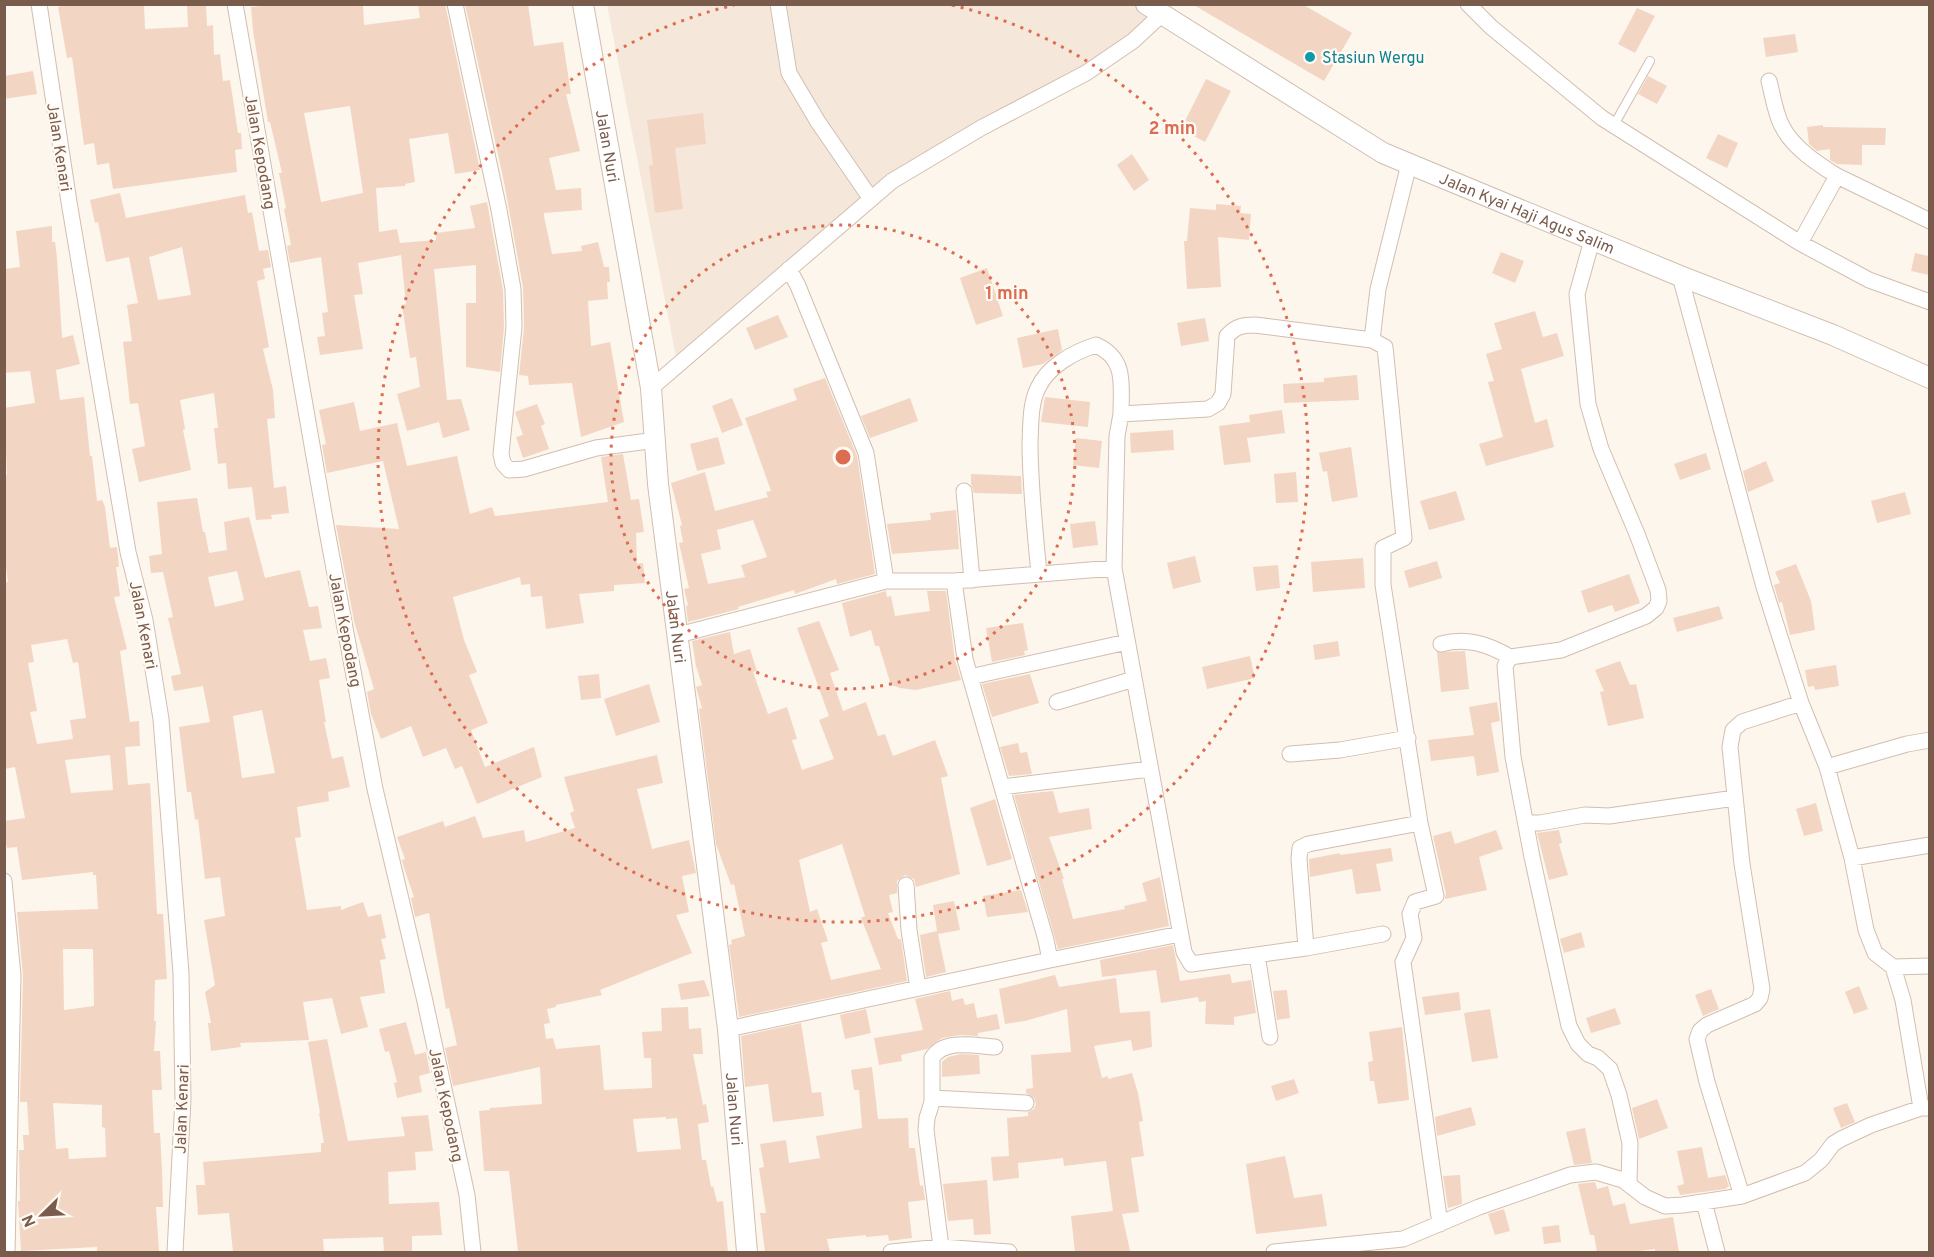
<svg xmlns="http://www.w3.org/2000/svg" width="1934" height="1257" viewBox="0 0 1934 1257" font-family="Overpass,sans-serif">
<rect width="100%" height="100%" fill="#fdf6ec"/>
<!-- residential -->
<path fill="#f5e8da" d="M1148,4L1158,10L1110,63L869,197L679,372L607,5Z"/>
<!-- building -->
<path fill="#f3d5c3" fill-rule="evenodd" d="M61,4H144L145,29L188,27L187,6L206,5L207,26L213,25L214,55L220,54L223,81L230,80L238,133H241L242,149L235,150L237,172L113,189L109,163L97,165L94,143L84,145L72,57L67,58L58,7L61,6Z
M281,4H363L364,25L420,18L418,4H445L480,170L455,174L448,133L409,139L415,182L405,184V186L376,188L379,232L397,229L400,243L436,240V233L475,228L470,206L487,202L503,290L504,327L500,372L466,367V303H476V265L434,269L447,400L461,399L470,430L443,438L439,422L407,431L397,394L420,387L416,357L410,358L402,305L406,304L401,255L358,263L363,294L354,295L363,349L320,355L317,337L325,336L322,313L328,312L321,257L290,263L287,246L291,245L284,209L286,208L279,173H282L270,122H268L253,31L251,7ZM350,106L363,193L321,202L304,113Z
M465,4H528L534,46L563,42L571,94H566L580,151L549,158L556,190L581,188L582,210L544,213V216L552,254L582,251L581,246L598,242L604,267H609L610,282H607L608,299L588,301L591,346L610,342L624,422L581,437L572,383L529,385L528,376L519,375L524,328L523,287L504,182Z
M1192,4H1302L1352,33L1324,81Z
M1637,8L1655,16L1635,53L1618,44Z
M1795,34L1798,52L1766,57L1763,38Z
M33,71L37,94L4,99V76Z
M1648,76L1667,86L1657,104L1638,94Z
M1206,79L1231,91L1205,142L1181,129Z
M703,113L706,144L675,148L683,209L655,213L649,166L653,165L647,120Z
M1823,125V127L1886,128L1885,145H1862V165L1837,164L1830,160V149L1817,151L1809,144L1807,127Z
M1718,134L1738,143L1727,168L1706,158Z
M1132,154L1149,180L1134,191L1117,165Z
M120,193L126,218L245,195L248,213L252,212L259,251L268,250L271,267L263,269L265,279L257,281L269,347L263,349L273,390L275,418L267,419L274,488L286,486L289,513L271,515L272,519L256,520L252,487L228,489L226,463L218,464L214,428H218L214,393L180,400L185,429L183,430L191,470L139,482L132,449L145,446L138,403L130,404L123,342L132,341L127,305L138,303L129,257L106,262L98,222L95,223L90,200ZM182,247L191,295L158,300L149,257Z
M1216,204L1241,206L1240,213L1251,214L1249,240L1218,237L1221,287L1187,289L1184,241H1187L1190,208L1216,210Z
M52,226V242H55L57,258L62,338L73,335L80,364L56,370L60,400L84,397L90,456H92L97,501L102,500L105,507L110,548L117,547L119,567H116L120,596L114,597L127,649L120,651L130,722L139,721L140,746L125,747L128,785L150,783L157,914H163L167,979L155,980L154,1021H156L154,1051H160L162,1090H152L154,1133H160L162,1169L163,1207H156L159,1251L97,1252V1247L21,1251L18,1201H20L19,1150H24L23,1135H29L27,1102H20L23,976L17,912L98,909L96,875H93V872L22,880L17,847L7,848L4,833V821L25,818L15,767L4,769V583L8,582L4,553V475H7L4,408L35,403L30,371L4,373V269L20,267L16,231ZM67,639L73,663L78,662L86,718L70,720L73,739L37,744L30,712L37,711L28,663L34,662L31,645ZM110,755L113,790L71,793L65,760ZM63,949H93L94,1006L64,1010ZM53,1103L102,1105V1127L105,1128L106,1157L69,1159L68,1148L56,1149Z
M1501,252L1524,261L1515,283L1492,273Z
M1915,253L1929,256V275L1911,271Z
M987,268L1003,316L976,325L960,278Z
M1535,311L1543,337L1557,333L1564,356L1521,369L1535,423L1547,419L1554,447L1486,466L1479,444L1503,437L1488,382L1494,381L1486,354L1502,349L1494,323Z
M778,315L788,337L755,350L746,328Z
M1205,318L1209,341L1181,346L1177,323Z
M1058,329L1062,350L1043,364L1023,368L1017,338Z
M1357,375L1359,400L1284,403L1283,384L1324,382V378Z
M825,378L857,456L875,574L837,584L836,579L795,594L794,590L738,607L739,609L688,622L686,606L688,605L684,589L689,588L679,543L683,542L680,526L682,525L671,483L705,472L715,511L768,497L766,492L771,491L745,418L797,400L793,389ZM753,520L767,557L741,565L745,577L708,584L701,554L721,549L717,530Z
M1045,397L1090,402L1088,427L1041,422Z
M732,398L743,425L722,433L712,406Z
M910,398L918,421L870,438L861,416Z
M354,402L360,431L397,423L407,466L457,456L470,514L492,507L495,516L608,502L601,457L623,454L631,500L639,499L644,532L636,533L637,564L643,563L645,583L614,585V591L579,594L584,623L546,629L542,596L531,597L530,584L521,585L520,577L453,597L464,640L477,672L469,675L488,723L471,730L485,767L534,747L542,777L477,804L462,766L455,769L446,748L423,757L411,726L381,739L371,714L367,692L374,689L354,621L336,525L399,529L383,461L327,473L322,445L326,444L319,410Z
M537,404L545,424L541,426L549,449L523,458L516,437L523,435L515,412Z
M1282,410L1285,433L1247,438L1251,462L1224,465L1219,426L1250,422L1249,415Z
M1173,430L1174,450L1131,453L1130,433Z
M718,437L725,464L697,471L690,444Z
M1076,438L1102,441L1099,468L1073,465Z
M1351,447L1358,497L1332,502L1327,471L1323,472L1319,453Z
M1706,453L1711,469L1680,480L1674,464Z
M1766,461L1774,481L1748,492L1743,471Z
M1296,472L1298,502L1276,503L1274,474Z
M971,474L1021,476L1022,494L974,493L971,484Z
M1456,491L1465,520L1429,530L1420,501Z
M1905,492L1911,514L1877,523L1871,501Z
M197,498L203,532H205L209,553L227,550L224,522L249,517L265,578L300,570L309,607L318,606L322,628L303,630L310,661L326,658L330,678L319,680L326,722H324L332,759L343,756L350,787L328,792L329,801L297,807L301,837L295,838L307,910L341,906V910L363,902L368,917L381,914L386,938L381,939L386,959L380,960L385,993L360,997L368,1027L341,1034L332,998L303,1002L309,1040L240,1043L241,1047L211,1051L208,1023H211L205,992L215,985L204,920L225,916L220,877L205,879L198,819L195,820L191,792H187L179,727L210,722L203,686L174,691L171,676L181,674L168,618L173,617L163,572L151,573L149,556L162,554L157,502ZM237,571L244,600L215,607L208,577ZM262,710L275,773L242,778L233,716Z
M956,510L959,549L892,554L887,524L931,520L930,513Z
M1095,521L1098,545L1073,548L1070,524Z
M1195,556L1201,582L1173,589L1167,563Z
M1363,558L1365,588L1313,592L1311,562Z
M1437,561L1442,578L1409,588L1404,571Z
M1796,564L1811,601L1815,630L1790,635L1782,602L1779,603L1774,585L1780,583L1775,572Z
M1278,565L1280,588L1256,591L1253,567Z
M1629,574L1640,603L1615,612L1612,605L1588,613L1581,591Z
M886,591L887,597L891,596L895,616L930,611L927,591H946L955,660L961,680L916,690L900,688L891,685L879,646H875L871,630L850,637L842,603Z
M1719,606L1723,619L1677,632L1673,618Z
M819,621L839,670L830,673L843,711L866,702L878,736L885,734L893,756L935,740L948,776L941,778L960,874L916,887L914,879L905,875L897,881V893L889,895L893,912L888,913L898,939H901L907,981L739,1017L729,945L732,944L731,940L745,936L734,884L731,885L716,844L699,709L702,708L696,687L702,685L696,666L692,641L730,632L734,654L750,649L757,671L753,672L768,714L787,707L797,739L792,740L802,770L834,759L819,720L829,716L797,628ZM842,844L865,916L861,918L881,969L831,980L821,943L828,941L817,909L810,912L799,860Z
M1023,623L1028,650L1024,651L1025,655L992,662L986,628Z
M1338,641L1340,656L1315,660L1313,645Z
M1465,651L1469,689L1441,692L1437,652Z
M1250,656L1255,678L1207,689L1202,667Z
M1620,661L1630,685L1636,684L1644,718L1608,726L1600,692L1604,691L1595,670Z
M1836,665L1839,686L1815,690L1814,686L1808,687L1805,670Z
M599,674L601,698L581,700L578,676Z
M1030,674L1039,703L992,717L982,684Z
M649,684L660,722L616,736L604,699Z
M1497,702L1500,721L1491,723L1499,772L1477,776L1474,756L1431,761L1428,740L1474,735L1469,707Z
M1018,743L1020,753L1027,752L1032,774L1009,776L1000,747Z
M657,755L663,783L637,789L652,849L689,840L696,873L682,876L689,912L676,915L692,953L600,990L602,995L556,1005V1007L547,1009L550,1023L544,1024L546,1039L553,1038L556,1049L600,1045L604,1090L652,1088L651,1058H644L642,1032L662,1031L661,1008L688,1007L689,1029L701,1028L703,1054H693L703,1105L706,1104L709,1122L698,1124L702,1160H706L711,1187L713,1186L717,1202L723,1201L728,1252H518L509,1171H484L479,1111L490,1110V1108L542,1104L540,1067L453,1086L445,1048L457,1045L449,1008L446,1009L429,913L415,917L411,898L414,897L404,868L402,860L405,859L397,837L443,821L445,827L475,816L483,838L524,830L526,842L575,828L570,813L574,811L564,777ZM666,1117V1119L677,1118L681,1149L637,1152L633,1119Z
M1053,791L1059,813L1089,808L1092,829L1049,837L1064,879H1062L1073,919L1125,909L1124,906L1147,901L1142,883L1160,877L1169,926L1058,949L1014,795Z
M995,799L1012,859L987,866L970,808Z
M1816,803L1823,831L1804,836L1796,809Z
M1496,830L1503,849L1479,857L1487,890L1445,899L1446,894L1433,836L1451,831L1455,844Z
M1559,830L1562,843L1559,844L1568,875L1549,880L1537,833Z
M1391,848L1393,861L1376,864L1381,891L1356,894L1352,869L1310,877L1309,859L1340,853V855Z
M1021,890L1028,912L987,917L983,896Z
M954,901L960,930L938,934L946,972L926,977L920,935L937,931L933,905Z
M1581,932L1585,947L1564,953L1560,939Z
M1173,945L1180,981L1230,974L1232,983L1251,980L1256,1013L1234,1017V1025L1205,1024L1206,1001L1199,1002L1198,997L1161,1003L1156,970L1102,977L1100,960Z
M1055,975L1059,987L1116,978L1120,1013L1150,1011L1152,1047L1133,1051L1131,1040L1094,1046L1102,1078L1108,1076V1079L1132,1073L1138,1093L1143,1121L1139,1122L1144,1156L1131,1158L1139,1212L1122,1214L1130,1251L1121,1252H1075L1071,1216L1113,1211L1106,1161L1064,1166L1063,1158L1018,1163L1019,1178L993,1181L991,1157L1009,1156L1007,1118L1028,1116V1112L1034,1109L1036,1104L1034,1098L1026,1093V1089L1033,1088L1031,1055L1071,1052L1067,1009L1025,1021L1005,1024L999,989Z
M704,980L710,996L681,1000L678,984Z
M1859,986L1868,1009L1854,1014L1845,992Z
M1711,989L1719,1009L1703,1016L1695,995Z
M1287,990L1290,1018L1277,1020L1273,991Z
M950,991L952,1001L963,998L965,1005L974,1003L977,1018L997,1014L1000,1029L978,1033V1036L960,1035L942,1038L927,1049L901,1055L902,1061L879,1065L874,1038L923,1030L915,999Z
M1459,992L1461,1010L1425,1015L1422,997Z
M1615,1008L1621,1024L1591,1033L1586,1018Z
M866,1009L871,1033L845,1039L840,1015Z
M1490,1009L1498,1058L1472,1062L1464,1013Z
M406,1022L415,1055L426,1052L430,1073L419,1076L422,1092L397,1098L394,1083L397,1082L389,1051L385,1052L379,1029Z
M801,1023L812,1093L821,1092L824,1116L773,1122L768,1084L745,1087L741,1036Z
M1402,1027L1409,1100L1378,1104L1374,1081H1370L1368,1062L1373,1061L1369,1032Z
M327,1039L348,1141L405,1136L401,1117L428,1115L433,1151L415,1152L416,1170L388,1172L389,1204L439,1202L442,1235L412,1236V1252H384L383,1237L323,1239L324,1252H233L229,1213L198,1215L196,1185H205L203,1162L321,1152V1143H324L319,1113H320L308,1042Z
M961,1054L979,1055L980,1074L942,1077V1062L948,1057Z
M872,1067L878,1119L908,1118L909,1148H915L920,1186L923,1185L925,1200L908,1202L912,1238L889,1241L888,1235L866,1237V1235L827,1239L830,1252H765L760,1213H766L759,1168L764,1167L760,1144L786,1140L789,1163L820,1158L816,1136L862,1128L859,1090H854L851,1070Z
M1294,1079L1299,1093L1276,1101L1271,1086Z
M1657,1099L1668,1128L1639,1139L1632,1108Z
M1847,1103L1855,1122L1841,1128L1833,1108Z
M1471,1107L1476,1125L1437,1136L1435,1117Z
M1585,1128L1592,1163L1574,1165L1566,1132Z
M1702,1147L1708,1178L1725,1175L1729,1186L1725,1189L1680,1195L1677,1186L1684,1184L1677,1151Z
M1285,1156L1294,1198L1322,1194L1327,1226L1256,1234L1246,1164Z
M1460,1175L1462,1204L1448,1208L1443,1176Z
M987,1180L991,1234L974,1235L973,1219L948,1221L943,1184Z
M1595,1182L1597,1189L1608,1186L1613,1206L1625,1203L1630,1224L1673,1217L1679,1252H1655V1249L1631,1252H1597L1594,1235H1590L1578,1184Z
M1504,1209L1510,1231L1495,1235L1488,1214Z
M1559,1225L1561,1242L1544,1244L1542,1227Z"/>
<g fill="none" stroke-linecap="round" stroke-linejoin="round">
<!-- service casing -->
<g stroke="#d1beb0" stroke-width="10">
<path id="service" d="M1614,125L1650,61"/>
</g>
<!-- minor casing -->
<g stroke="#d1beb0" stroke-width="17">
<path id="minor" d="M39,4L69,202L128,552L145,620L161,719L181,973L183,1099L175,1252
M235,4L327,531L375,789L424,997L467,1195L473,1252
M455,4L499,210L513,289L514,327L501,454L503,463L509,470L524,469L596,448L656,440
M778,4L789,73L818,122L871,199
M1468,4L1491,27L1602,118L1800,243L1869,280L1930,302
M1769,81C1773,96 1775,113 1782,126C1793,148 1818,164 1837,176
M1409,164L1378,289L1372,340L1385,347L1404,538L1383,548V585L1420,823L1436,896L1415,902L1410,914L1414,938L1403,962L1440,1224
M1592,240L1577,294L1588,404L1601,449L1637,534L1658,590L1659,601L1656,608L1646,616L1561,650L1510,657L1505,666L1513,757L1532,857L1569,1026L1578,1044L1588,1054L1598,1058L1610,1069L1619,1095L1630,1143L1629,1184
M1800,243L1837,176L1930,221
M789,269L798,286L866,453L886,581
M1680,276L1764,587L1801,703L1742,722L1733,730L1730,747L1742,864L1762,989L1760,998L1755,1004L1707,1025L1700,1031L1697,1039L1707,1082L1742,1196
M1372,340L1255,325C1243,325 1236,326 1227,336L1223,394L1218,403L1208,409L1121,414L1117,436L1114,568L1184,952L1191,964L1306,948L1383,934
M651,388L892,181L981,128L1086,73L1133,41L1162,14
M964,491L972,580
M1039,574C1035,530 1030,486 1030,442C1031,424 1030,404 1038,388C1048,366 1074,352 1096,345C1127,359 1121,385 1121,414
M678,635L886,581H954L1114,568
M1441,644C1466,637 1488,644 1510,657
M970,677L1127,642
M1057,702L1134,679
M1801,703L1827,767L1852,858L1866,930L1875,953L1893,967L1903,1000L1921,1108
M1290,754L1340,750L1408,738
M1827,767L1907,744L1930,740
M1002,787L1150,769
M1526,823H1540L1585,815L1609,816L1735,798
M1852,858L1930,845
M4,881L13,976L7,1252
M906,885L909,930L918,988
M1306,948L1299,859L1300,848L1308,844L1420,823
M1257,955L1270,1037
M1050,960L1180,934
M1893,967L1930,966
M728,1029L1050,960L1046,940L965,659L954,581
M932,1098L1026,1103
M1704,1202L1717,1252
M941,1247L926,1130L927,1118L932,1102V1058C944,1038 976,1046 995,1047
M891,1252L941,1247L1009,1252
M1274,1252L1403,1239L1479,1207L1570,1175L1596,1172L1623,1180L1645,1197L1665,1206L1683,1205L1742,1196L1805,1173L1821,1160L1833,1144L1841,1139L1871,1125L1921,1108H1930"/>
</g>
<!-- tertiary casing -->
<g stroke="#d1beb0" stroke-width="22">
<g id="tertiary">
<path id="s1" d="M583,4L651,388L658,484L728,1029L747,1252"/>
<path id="s2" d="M1146,4L1383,153L1680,276L1833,335L1930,378"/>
</g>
</g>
<!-- service -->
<use href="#service" stroke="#fff" stroke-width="8"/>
<!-- minor -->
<use href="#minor" stroke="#fff" stroke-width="15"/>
<!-- tertiary -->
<use href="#tertiary" stroke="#fff" stroke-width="20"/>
</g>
<!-- distance rings -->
<g fill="none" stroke="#dc6d51" stroke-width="3" stroke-dasharray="3 6">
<circle cx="843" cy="457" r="232"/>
<path d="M952 5A465 465 0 1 1 734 5"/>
</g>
<!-- markers -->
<circle fill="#0f9aa8" stroke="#fffaf3" stroke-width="2" cx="1310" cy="57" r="6"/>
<g text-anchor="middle" stroke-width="4.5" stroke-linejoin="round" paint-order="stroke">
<!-- culture labels -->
<g font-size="16" fill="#0d838f" stroke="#fffaf3" text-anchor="start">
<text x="1322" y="63">Stasiun Wergu</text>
</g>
<!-- street labels -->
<g font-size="16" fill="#7a5c4d" stroke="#fffaf3">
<text dy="6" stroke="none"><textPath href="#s1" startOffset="144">Jalan Nuri</textPath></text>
<text transform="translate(60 147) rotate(81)" y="6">Jalan Kenari</text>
<text transform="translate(261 152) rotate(80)" y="6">Jalan Kepodang</text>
<text dy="6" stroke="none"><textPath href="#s2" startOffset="436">Jalan Kyai Haji Agus Salim</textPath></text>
<text transform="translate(144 625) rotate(79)" y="6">Jalan Kenari</text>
<text dy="6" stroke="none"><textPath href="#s1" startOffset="630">Jalan Nuri</textPath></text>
<text transform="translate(346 630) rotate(79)" y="6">Jalan Kepodang</text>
<text transform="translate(447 1105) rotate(78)" y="6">Jalan Kepodang</text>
<text transform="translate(181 1109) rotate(-88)" y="6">Jalan Kenari</text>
<text dy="6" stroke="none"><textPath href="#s1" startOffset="1116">Jalan Nuri</textPath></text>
</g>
</g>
<circle cx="843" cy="457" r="9" fill="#dc6d51" stroke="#fffaf3" stroke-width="3"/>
<g font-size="18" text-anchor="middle" font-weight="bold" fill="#dc6d51" stroke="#fffaf3" stroke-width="4.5" stroke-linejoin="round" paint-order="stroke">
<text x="1172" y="134">2 min</text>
<text x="1007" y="299">1 min</text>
</g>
<!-- border -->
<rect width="1934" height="1257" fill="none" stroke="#7a5c4d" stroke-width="12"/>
<!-- north arrow -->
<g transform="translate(42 1215) rotate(246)" stroke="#fffaf3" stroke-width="4.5" paint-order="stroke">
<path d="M0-4.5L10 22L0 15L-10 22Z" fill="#7a5c4d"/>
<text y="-9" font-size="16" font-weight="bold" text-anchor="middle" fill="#7a5c4d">N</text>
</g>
</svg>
